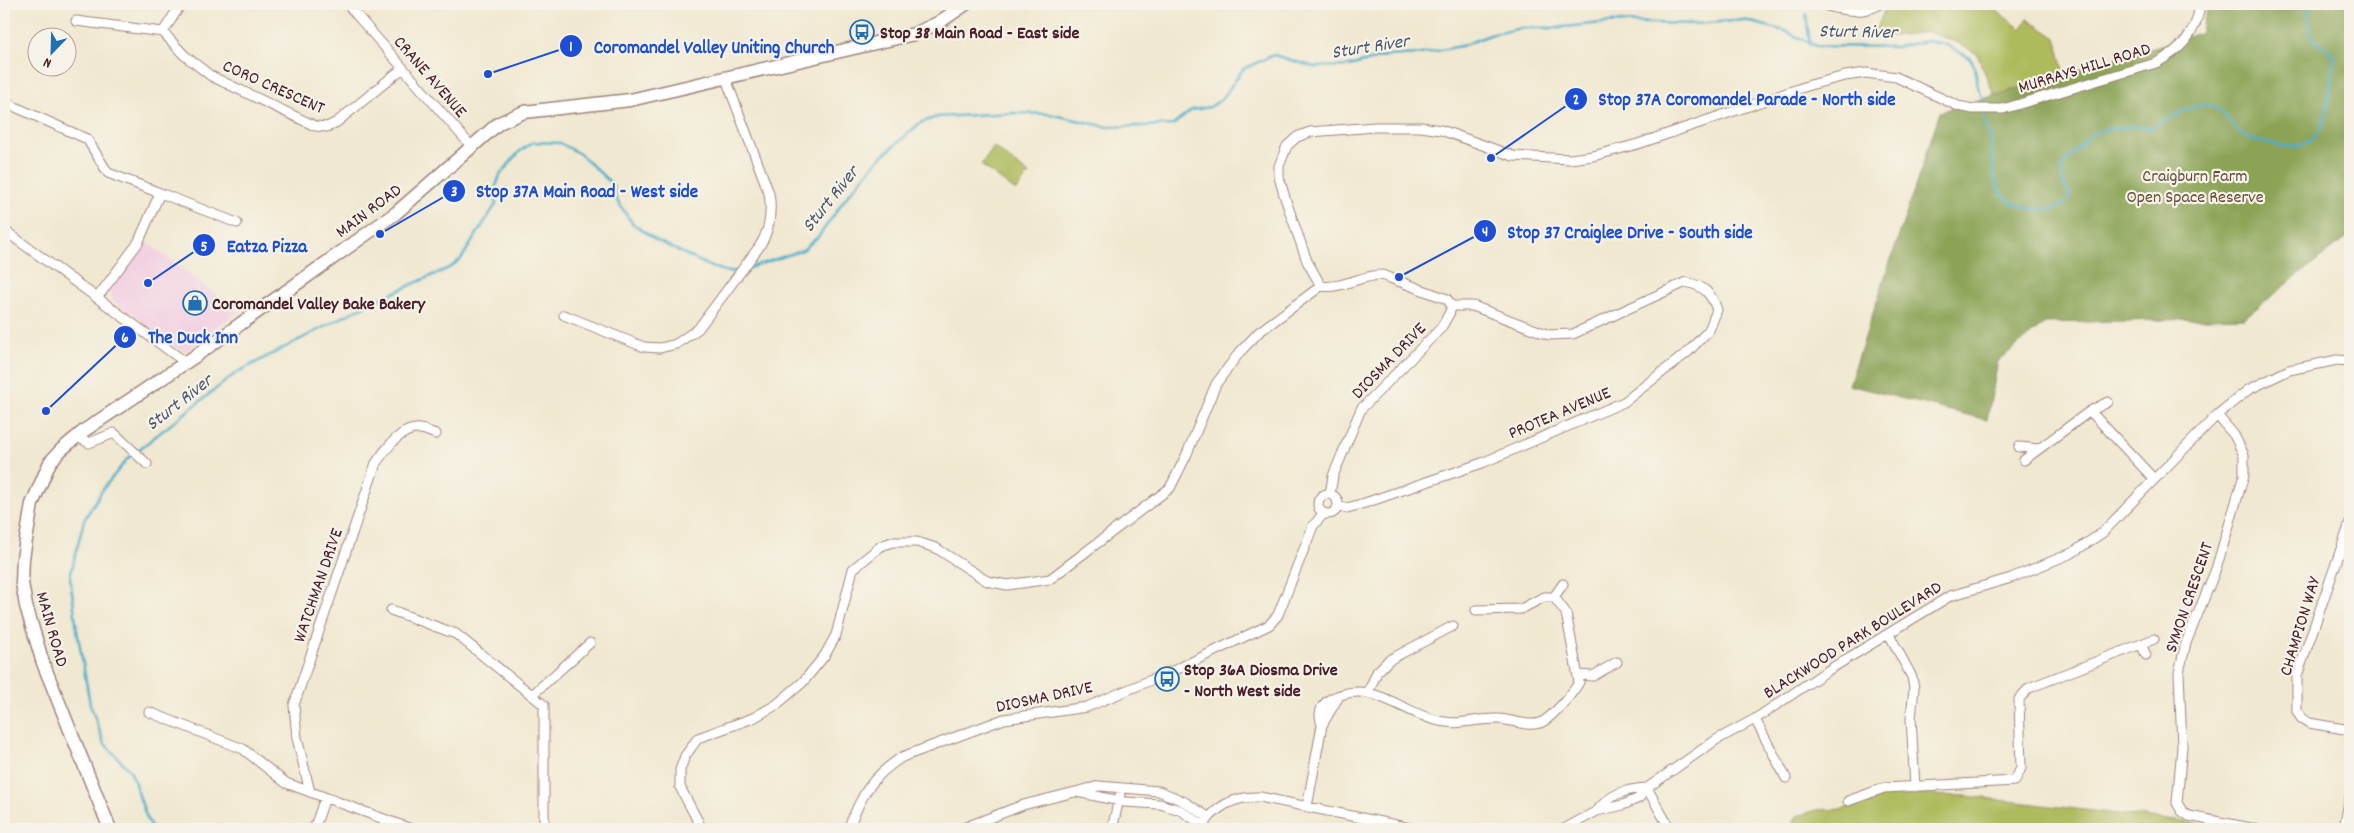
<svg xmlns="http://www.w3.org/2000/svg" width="2354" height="833" viewBox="0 0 2354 833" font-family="Dekko,sans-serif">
<rect width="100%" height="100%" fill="#f7f3e8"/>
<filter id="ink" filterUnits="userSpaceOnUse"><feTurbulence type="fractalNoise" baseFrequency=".02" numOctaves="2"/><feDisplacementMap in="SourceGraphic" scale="10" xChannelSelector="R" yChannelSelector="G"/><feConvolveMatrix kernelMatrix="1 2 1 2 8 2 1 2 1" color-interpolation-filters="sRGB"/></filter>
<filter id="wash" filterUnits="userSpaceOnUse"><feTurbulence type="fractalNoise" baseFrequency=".0096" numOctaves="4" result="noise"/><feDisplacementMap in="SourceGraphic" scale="20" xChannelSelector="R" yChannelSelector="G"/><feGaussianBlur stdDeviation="1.12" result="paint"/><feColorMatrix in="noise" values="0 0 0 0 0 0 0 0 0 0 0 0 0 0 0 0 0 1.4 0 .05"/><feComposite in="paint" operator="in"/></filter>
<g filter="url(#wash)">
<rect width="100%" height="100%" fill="#f0e8d0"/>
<!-- built -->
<path fill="#f2cfe2" d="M146,242L238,311L186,351L176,348L111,300L110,289Z"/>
<!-- green -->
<path fill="#aebb5d" stroke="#7c6d44" d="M1887,4H1987L2021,29L2028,19L2056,38L2066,79L1995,97L1977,54L1961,44L1929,32L1873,38Z
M994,147L1029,174L1016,191L981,165Z
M1884,794L1966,796L2185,822L2218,829H1790L1797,816L1817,810L1844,809Z"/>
<!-- forest -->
<path fill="#8aa354" stroke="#6a6140" d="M2209,4H2350V235L2244,318L2045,323L1998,361L1987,420L1849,385L1940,112L2200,33Z"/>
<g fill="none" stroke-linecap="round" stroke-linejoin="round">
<!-- stream -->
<path stroke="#4aaeca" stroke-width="2.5" d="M1806,14L1810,45
M1985,117C1985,124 1988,130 1990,136C1994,156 1990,174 2001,193C2011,210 2066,219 2070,194L2063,183L2061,167C2068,160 2085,139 2092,134C2102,128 2122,128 2133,126C2140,126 2145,130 2152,127C2172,119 2192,100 2216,107C2222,110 2236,131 2245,136C2254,142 2271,144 2282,146C2334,152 2326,96 2334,62C2334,44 2314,47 2310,32C2308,24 2309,12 2308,4
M746,269L803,250L819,236L848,195L879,159L920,123L937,117L1012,113L1049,114L1108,127L1173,125L1192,110L1210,107L1222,99L1243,69L1274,55L1314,67L1350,66L1385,56L1421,54L1461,46L1490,35L1521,28H1554L1612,22L1695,24L1744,20L1785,31L1816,46L1896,47L1927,41L1945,44L1970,58L1975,67L1978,87L1984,103
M153,829L147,819L131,772L104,743L90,704L77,630L70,577L84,520L103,489L128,458L236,373L362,307L451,267L461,259L496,204L495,189L500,175L519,152L533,142L560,143L580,154L613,185L616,199L632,223L656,240L709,266L728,272L738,271"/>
</g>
</g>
<g filter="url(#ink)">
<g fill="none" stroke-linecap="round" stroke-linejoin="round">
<!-- minor casing -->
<g stroke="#9d847e" stroke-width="11">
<path id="minor" d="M181,4L163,32L184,55L211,76L315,126L327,127L337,122L403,68
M347,4L471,146
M1821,4C1839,10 1863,15 1880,4
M76,21L163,32
M4,102L87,139L108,173L160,193
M4,230L185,362
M1321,286L1307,261L1285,198L1279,177V166L1287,146L1297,137L1310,132L1375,127H1421L1441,130L1513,156L1570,159L1593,156L1638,144L1810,85L1845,76L1866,73L1896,77L1958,106L1973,109H2003L2156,63C2181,50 2197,33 2200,4
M1321,286C1342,289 1361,275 1382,275L1447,299L1452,306
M97,298L138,243L160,193L237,223
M564,315L644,347L660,348L676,344L698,329L759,247C770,231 772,212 769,193L726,79
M2090,411L2108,402
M2217,415L2234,435L2244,455V475L2216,569L2186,643L2179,672L2182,747L2177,803L2182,811L2189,816L2256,829
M76,436L89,443L114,433L147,464
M2019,447L2039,449
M2024,460L2090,411L2154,479
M1318 504a10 10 0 1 1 20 0a10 10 0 1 1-20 0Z
M1330,494L1333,476L1361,409L1441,328L1449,314L1452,306
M1338,507L1347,508L1365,503L1482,463L1624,402L1688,352L1709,330L1717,310C1711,292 1703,286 1686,282L1573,334L1549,335L1473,306H1452
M2350,523L2297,676V711L2301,718L2309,723L2350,730
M1554,597L1563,584
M391,610L456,634L544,705V829
M1889,634L1912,677L1914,688L1911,718L1915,787
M2141,644L2146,655
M1579,675L1593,676L1617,662
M1368,693L1377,672L1389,660L1453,626
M532,695L590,643
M149,712L243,749L286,783L411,829
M1755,719L1786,778
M1322,725C1321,722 1320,717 1320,714C1322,695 1353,690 1368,693C1391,698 1412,714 1435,720C1458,727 1476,718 1499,719C1512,720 1527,727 1540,723C1551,719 1574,692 1579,682L1566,613L1554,597H1544L1521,609L1476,610
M1647,788L1670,829
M310,792L297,738L294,705L376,463C386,449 401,427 420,429C425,429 431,433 436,434
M1077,792L1125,802L1160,804L1180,810L1203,825
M1848,801L1884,788L2015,781L2021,768L2019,699L2029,688L2154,639
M1307,807L1322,725L1338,698
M1597,811C1610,794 1625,789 1647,788
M314,829L325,798
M702,829L680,787V770L685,756L698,738L753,718L776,705L803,682L825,655L836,635L853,569L881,546L892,542H917L936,548L987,581L1007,585L1050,579L1170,488L1186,456L1216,384L1239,353L1259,332L1321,286
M848,829C862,795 870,778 902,757L1004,719L1087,707L1175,670L1269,625L1278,615L1313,526L1324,513
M961,829L1023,805L1099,786L1159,791L1185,802L1208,817
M1112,829L1120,795
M1200,829C1215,807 1233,796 1260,797L1415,829
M1564,829L1597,811L1623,805L1639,798L1647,788L1716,740L1755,719L1827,671L1950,596L2011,578L2072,553L2102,533L2217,415L2248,390L2289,370L2337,360L2350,361
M2344,829L2350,796"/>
</g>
<!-- secondary casing -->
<g stroke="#9d847e" stroke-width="15">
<path id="secondary" d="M110,829L43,663L26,606L22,583L23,558L32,504L50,462L61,450L85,430L194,357L396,213L499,123L524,112L630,100L914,34L938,23L966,4"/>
</g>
<!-- minor -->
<use href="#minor" stroke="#fff" stroke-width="9"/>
<!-- secondary -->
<use href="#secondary" stroke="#fff" stroke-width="12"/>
</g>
</g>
<!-- icons -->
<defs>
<g id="bus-ring" transform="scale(1.25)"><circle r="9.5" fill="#f7f3e8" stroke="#1f6fb2" stroke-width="1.5"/><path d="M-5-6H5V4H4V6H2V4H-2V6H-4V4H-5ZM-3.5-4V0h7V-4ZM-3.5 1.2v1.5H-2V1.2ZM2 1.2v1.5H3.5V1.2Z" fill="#1f6fb2"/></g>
<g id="shop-ring" transform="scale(1.25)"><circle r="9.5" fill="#f7f3e8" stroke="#1f6fb2" stroke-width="1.5"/><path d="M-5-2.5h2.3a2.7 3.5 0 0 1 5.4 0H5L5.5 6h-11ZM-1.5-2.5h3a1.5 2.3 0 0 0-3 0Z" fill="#1f6fb2"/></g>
</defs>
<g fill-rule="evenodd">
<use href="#bus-ring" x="862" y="32"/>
<use href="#shop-ring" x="195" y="303"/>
<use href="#bus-ring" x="1167" y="679"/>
</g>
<g text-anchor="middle" stroke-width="4.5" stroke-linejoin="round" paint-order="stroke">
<!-- poi labels -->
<g font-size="18" font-weight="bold" fill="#4a1f2b" stroke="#f7f3e8" text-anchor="start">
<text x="880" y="38">Stop 38 Main Road - East side</text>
<text x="212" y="309">Coromandel Valley Bake Bakery</text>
<text x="1184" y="675">Stop 36A Diosma Drive<tspan x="1184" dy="21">- North West side</tspan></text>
</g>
<!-- street labels -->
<g font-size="18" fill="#4a1f2b" stroke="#f7f3e8">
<text transform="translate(2084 67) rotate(-17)" y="6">MURRAYS HILL ROAD</text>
<text transform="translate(431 76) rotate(49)" y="6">CRANE AVENUE</text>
<text transform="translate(274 86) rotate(24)" y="6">CORO CRESCENT</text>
<text transform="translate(368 210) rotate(-37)" y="6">MAIN ROAD</text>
<text transform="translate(1388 360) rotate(-46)" y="6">DIOSMA DRIVE</text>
<text transform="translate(1559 412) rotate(-23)" y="6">PROTEA AVENUE</text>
<text transform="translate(317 585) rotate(-71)" y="6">WATCHMAN DRIVE</text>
<text transform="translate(2188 597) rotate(-71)" y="6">SYMON CRESCENT</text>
<text transform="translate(2299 626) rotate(-73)" y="6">CHAMPION WAY</text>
<text transform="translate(53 629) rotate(74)" y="6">MAIN ROAD</text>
<text transform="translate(1852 639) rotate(-32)" y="6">BLACKWOOD PARK BOULEVARD</text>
<text transform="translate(1044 696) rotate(-12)" y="6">DIOSMA DRIVE</text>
</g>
<!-- park labels -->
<g font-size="18" fill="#684e3a" stroke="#f7f3e8">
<text x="2195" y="181">Craigburn Farm<tspan x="2195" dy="21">Open Space Reserve</tspan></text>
</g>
<!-- water labels -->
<g font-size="19" font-style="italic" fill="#4a586b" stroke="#f7f3e8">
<text transform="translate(1858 30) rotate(1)" y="7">Sturt River</text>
<text transform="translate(1370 45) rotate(-9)" y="7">Sturt River</text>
<text transform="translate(829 198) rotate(-51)" y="7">Sturt River</text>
<text transform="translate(178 401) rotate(-38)" y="7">Sturt River</text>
</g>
</g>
<!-- callouts -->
<path fill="none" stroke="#1d4ed8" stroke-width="2" d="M488 74L571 46M1491 158L1576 99M380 234L454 191M1399 277L1485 231M148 283L204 245M46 411L125 337"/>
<g fill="#1d4ed8" stroke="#f7f3e8" stroke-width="2">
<circle cx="488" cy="74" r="5"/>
<circle cx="1491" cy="158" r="5"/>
<circle cx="380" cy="234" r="5"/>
<circle cx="1399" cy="277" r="5"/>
<circle cx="148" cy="283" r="5"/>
<circle cx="46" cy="411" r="5"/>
<circle cx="571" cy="46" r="12"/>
<circle cx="1576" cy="99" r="12"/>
<circle cx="454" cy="191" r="12"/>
<circle cx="1485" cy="231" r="12"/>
<circle cx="204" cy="245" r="12"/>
<circle cx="125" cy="337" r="12"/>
</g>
<g font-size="15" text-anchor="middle" font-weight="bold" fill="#fff">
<text x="571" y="51">1</text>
<text x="1576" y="104">2</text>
<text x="454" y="196">3</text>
<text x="1485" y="236">4</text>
<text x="204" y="251">5</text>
<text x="125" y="342">6</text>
</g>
<g font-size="19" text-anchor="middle" font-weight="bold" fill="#1d4ed8" stroke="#f7f3e8" stroke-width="4.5" stroke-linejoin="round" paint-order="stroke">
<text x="714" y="53">Coromandel Valley Uniting Church</text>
<text x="1747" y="105">Stop 37A Coromandel Parade - North side</text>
<text x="587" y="197">Stop 37A Main Road - West side</text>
<text x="1630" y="238">Stop 37 Craiglee Drive - South side</text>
<text x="267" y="252">Eatza Pizza</text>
<text x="193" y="343">The Duck Inn</text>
</g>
<!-- margin -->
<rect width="2354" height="833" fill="none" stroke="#f7f3e8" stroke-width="20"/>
<!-- north arrow -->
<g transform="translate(52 52) rotate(203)"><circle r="24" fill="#f7f3e8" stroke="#b29e9c"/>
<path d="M0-4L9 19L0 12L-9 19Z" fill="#1f6fb2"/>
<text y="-8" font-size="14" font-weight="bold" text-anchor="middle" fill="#4a1f2b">N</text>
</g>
</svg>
